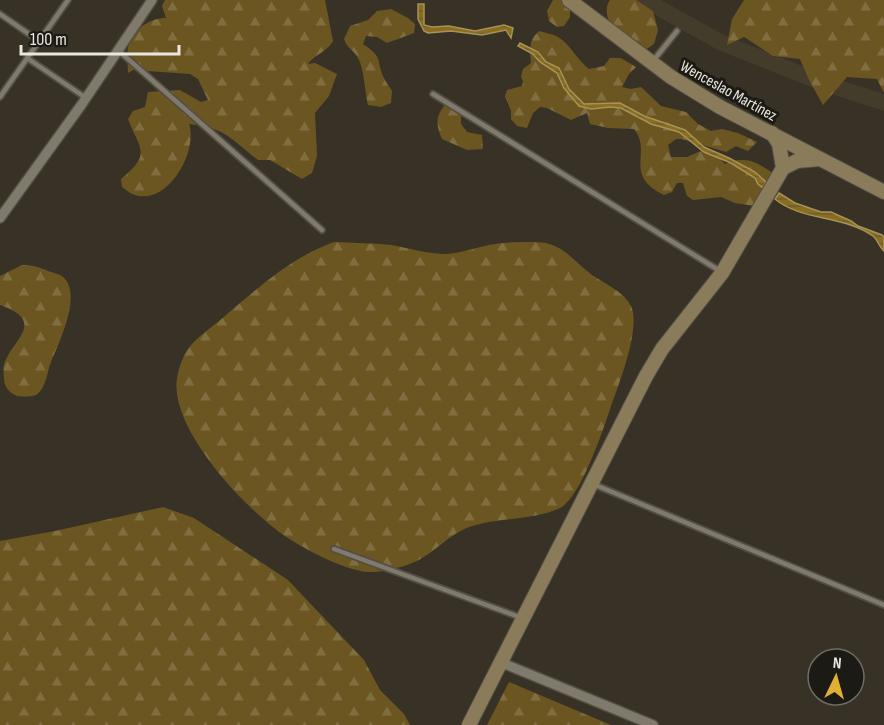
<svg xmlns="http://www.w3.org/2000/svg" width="884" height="725" viewBox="0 0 884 725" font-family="'Sofia Sans Condensed',sans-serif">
<defs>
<pattern id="forest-firs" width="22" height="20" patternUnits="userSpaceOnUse" patternTransform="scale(1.5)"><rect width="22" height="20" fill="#6b5621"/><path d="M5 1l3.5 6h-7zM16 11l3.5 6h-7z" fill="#806e41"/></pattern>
<pattern id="water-rules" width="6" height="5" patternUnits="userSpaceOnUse" patternTransform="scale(1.5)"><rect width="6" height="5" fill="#8a6d1e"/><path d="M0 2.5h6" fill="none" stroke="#6b5b2f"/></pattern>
</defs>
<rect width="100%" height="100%" fill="#373225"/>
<!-- built -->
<path fill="#443c2a" d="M628,0H661L724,35L825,75L884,94V111L819,90L718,50Z"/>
<!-- forest -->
<path fill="url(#forest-firs)" d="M165,0H325L333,41C327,52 315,54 308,64L315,63L337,74L329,96L315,113L317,156L312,173L302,179L270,160H258C232,140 225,127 189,124C198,149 171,201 139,196C132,195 127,191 122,187L121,179C152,154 140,150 128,119L133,111L145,107L148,92L180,90L201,102L208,100L198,79L190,74L133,70L128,73C128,64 126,52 129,44C134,28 151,18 166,18L162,6Z
M553,0H561L570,8V17L564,26L557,27L549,21L547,11Z
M610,0H636L653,11L658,30L654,44L641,53L612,32C609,22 603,9 610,0Z
M744,0H884V93L877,79L847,77L823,105L809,80L800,59L773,56L744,37L727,45L732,19Z
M391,9L408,18L415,24L414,33L387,43L377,37L366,36L363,44C385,59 375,59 384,78C386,83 390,87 392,91L391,103L381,107L368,105C365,92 364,68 358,58C354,50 347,49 344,39L350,26L368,20L377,11Z
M539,31C545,33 553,34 558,37C571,45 577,60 589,69L604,66L610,58H621L636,67L629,74L622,87L631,89L641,87L661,106L686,112L698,124L711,131L722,129L738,133L757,142L748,151L736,146L726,152L682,139H676L668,145L671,157H687L703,150L715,154L725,164C746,155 758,162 775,175L754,206L735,203L721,197L693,200L687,196L683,183H677L672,192L664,195C622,175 653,152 634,129L608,128L590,124L587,113L571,120L547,108L540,107L533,113L527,128L517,126L511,119V111L505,96L507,90L522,86L523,81L521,77L523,69L531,63C530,50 528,41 539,31Z
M445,105L461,109V124L467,132L482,135L483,149L467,150L442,139C436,125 435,117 445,105Z
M334,242C353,243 372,243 391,245C409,248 428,254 446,254C461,253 475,248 489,245C503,242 532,241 546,243C565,247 577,264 592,275C605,284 623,291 631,306C641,326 620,382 612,403C605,425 581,498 560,508C532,521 498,517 469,527C449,535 439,548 422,558C410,566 382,573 368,572C343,570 302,548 282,534C244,507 169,428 177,378C179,366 184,353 192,344C202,333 215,325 226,315C259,287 292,257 334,242Z
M22,265C32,265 39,267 48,271C54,273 61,274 65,279C81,297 59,343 51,362C47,372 46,389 36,395C31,397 22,397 17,396C10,393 4,387 4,379C4,375 3,369 4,365C10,341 49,322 0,305V276Z
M163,507L194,518L288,580L364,660L380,690L404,714L410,725H0V541L55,531Z
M509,682L611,725H487Z"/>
<!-- water -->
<path fill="url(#water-rules)" stroke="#a79258" stroke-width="1.5" d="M418,4H424V25L432,27L449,26L475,31L504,25L513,28L511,38L506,30L482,35L451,31L428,33L424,31L418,19Z
M520,43L538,52L546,62L559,68L569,89L584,104L620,103L644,116L685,130L704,147L729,158L755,172L766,182L763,188L758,184L755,178L731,163L704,152L679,132L651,124L621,108L610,107L591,109L579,106L564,88L557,73L540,62L533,54L518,46Z
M779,193L795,203L821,212H831L851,221L858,226L882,235L884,237V251C879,247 878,240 873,236C844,215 801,221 775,199Z"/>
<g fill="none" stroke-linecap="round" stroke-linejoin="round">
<!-- lane casing -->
<g stroke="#544f45" stroke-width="8">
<path id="lane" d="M0,14L39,41
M119,51L322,230
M27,58L86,98
M653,61L677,31
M433,94L720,271
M0,97L68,0
M593,484L884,605
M334,549L522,618"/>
</g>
<!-- street casing -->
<g stroke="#544f45" stroke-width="12">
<path id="street" d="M0,218L82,104L152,0
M500,662L653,725"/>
</g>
<!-- secondary casing -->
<g stroke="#544f45" stroke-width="16">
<path id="secondary" d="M569,0L671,77L720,107L884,192
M772,133L779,144L783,168
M469,725L646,376L662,349L722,273L783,168L797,161L820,159"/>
</g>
<!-- lane -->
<use href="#lane" stroke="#807a6c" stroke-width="4.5"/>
<!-- street -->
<use href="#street" stroke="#807a6c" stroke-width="9"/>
<!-- secondary -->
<use href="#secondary" stroke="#8a7c5a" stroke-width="14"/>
</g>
<g text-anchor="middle" stroke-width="6" stroke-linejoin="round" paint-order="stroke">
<!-- street labels -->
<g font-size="16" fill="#ebe7e0" stroke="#1c1a14">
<text transform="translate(729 90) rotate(29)" y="6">Wenceslao Martínez</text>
</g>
</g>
<!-- north arrow -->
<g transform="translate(836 677) rotate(5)"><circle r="28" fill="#1c1a14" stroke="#6f6c66" stroke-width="1.5"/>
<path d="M0-4.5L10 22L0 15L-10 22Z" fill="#dfb034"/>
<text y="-9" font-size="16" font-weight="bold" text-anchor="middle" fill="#ebe7e0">N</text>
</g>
<!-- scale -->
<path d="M21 45v9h158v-9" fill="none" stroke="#ebe7e0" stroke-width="3"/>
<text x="30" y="45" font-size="18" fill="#ebe7e0" stroke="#1c1a14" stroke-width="4.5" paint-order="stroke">100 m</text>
</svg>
